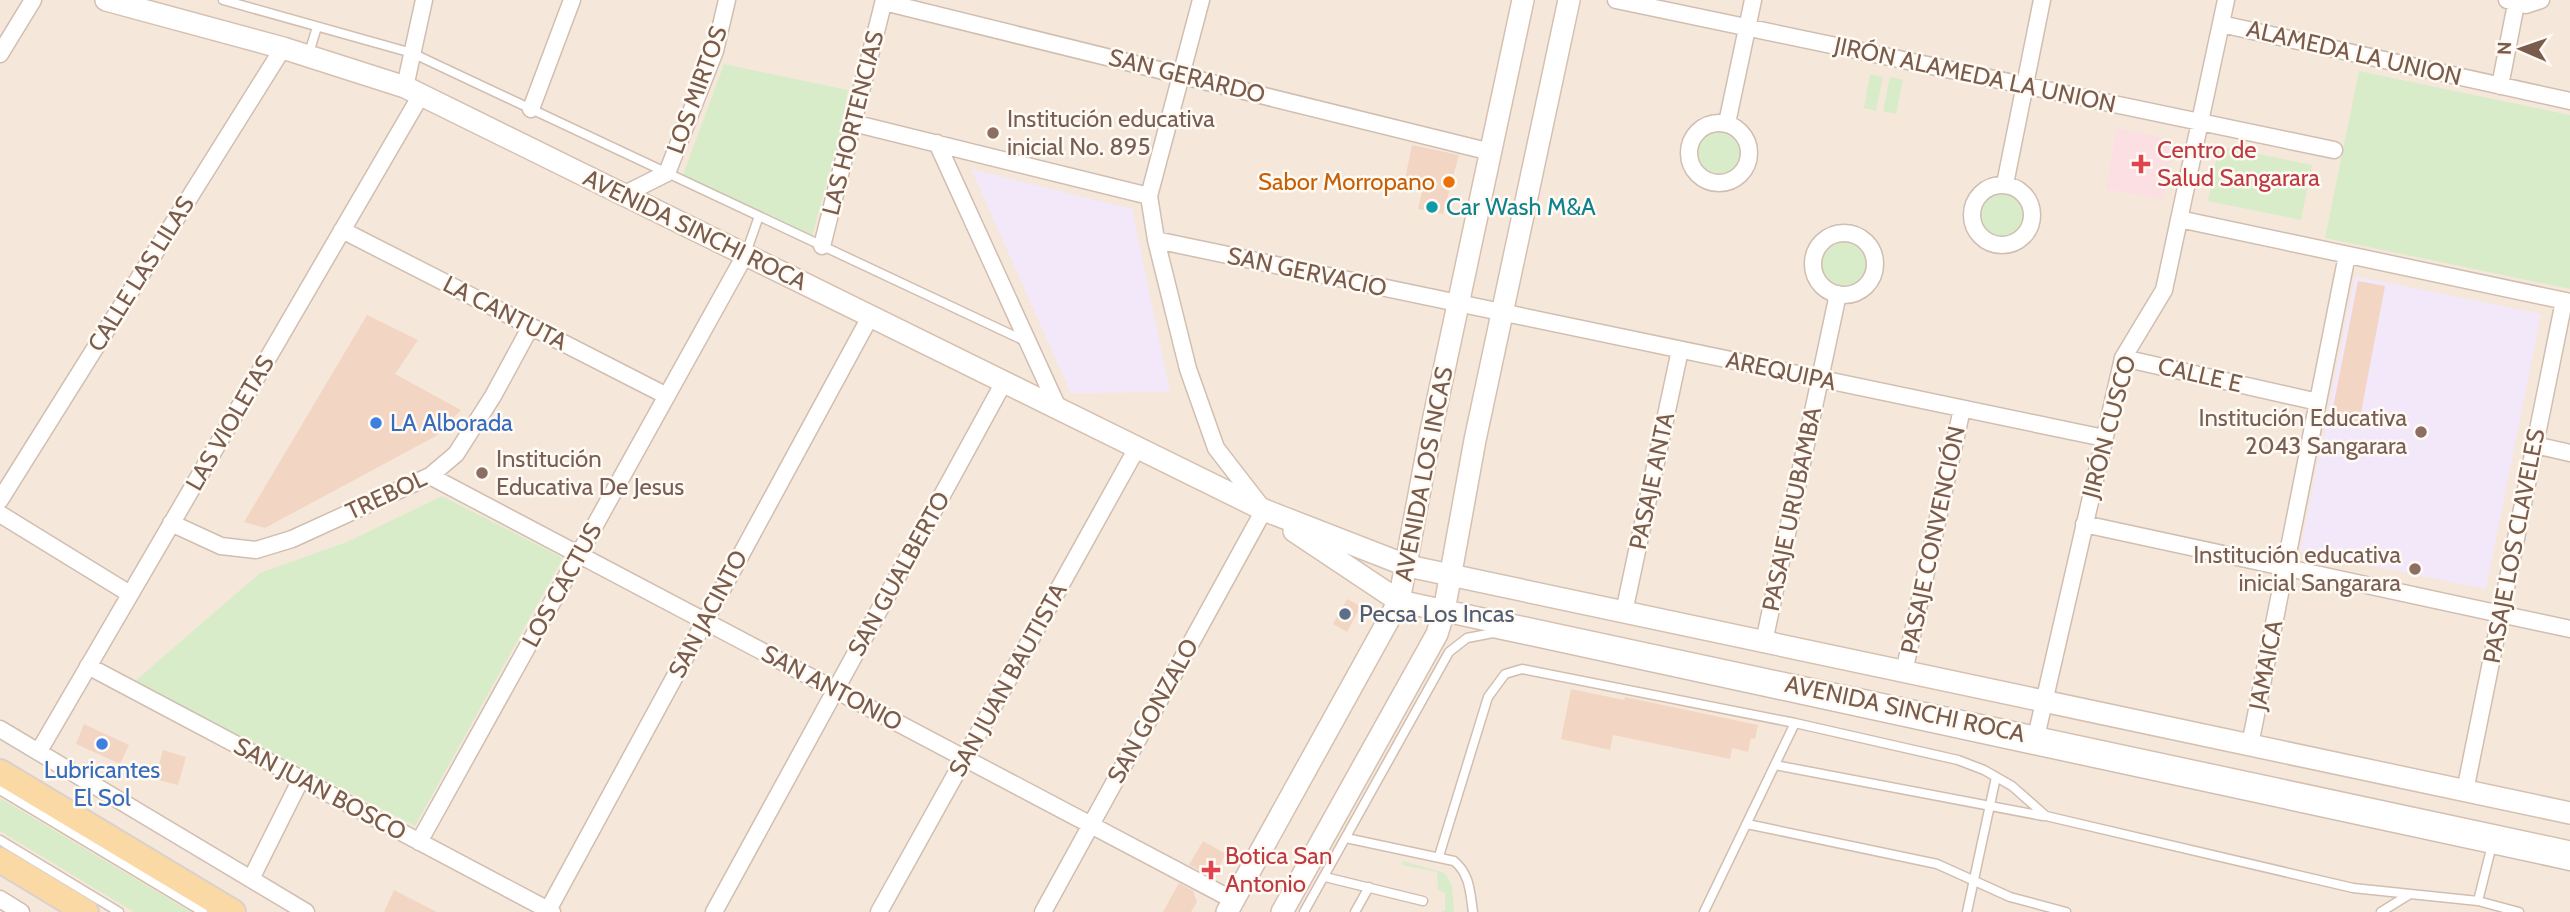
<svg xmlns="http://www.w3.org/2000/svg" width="2570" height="912" viewBox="0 0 2570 912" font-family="Cabin,sans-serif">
<rect width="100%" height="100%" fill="#fdf6ec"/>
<!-- residential -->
<path fill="#f5e8da" d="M0,0H2570V912H0Z"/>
<!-- education -->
<path fill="#f3e8fa" d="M971,169L1132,209L1170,392L1071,393Z
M2355,276L2541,314L2486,589L2300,551Z"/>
<!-- medical -->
<path fill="#fbdfe3" d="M2117,128L2175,140L2163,200L2106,189Z"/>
<!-- green -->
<path fill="#d8ecc9" d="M724,64L848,90L841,130L811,240L681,180Z
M2359,71L2570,115V289L2325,238Z
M1870,74L1883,77L1876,111L1864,108Z
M1890,77L1903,80L1896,114L1883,111Z
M1694 153a24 24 0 1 1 48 0a24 24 0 1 1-48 0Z
M2219,146L2312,165L2301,220L2208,201Z
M1978 215a24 24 0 1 1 48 0a24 24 0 1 1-48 0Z
M1818 264a26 26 0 1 1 52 0a26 26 0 1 1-52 0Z
M442,496L563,558L415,826L134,682L260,573L347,542Z
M0,798L191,912H134L0,831Z
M1403,861L1445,873L1452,885L1454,912H1441L1445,910V893L1438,890L1437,872L1402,865Z"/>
<!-- building -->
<path fill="#f3d5c3" d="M1412,145L1459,155L1443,214L1418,209L1424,184L1405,179Z
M2358,281L2385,286L2359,423L2331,418Z
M367,315L418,340L395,374L461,410L436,436L265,528L244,522Z
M1347,599L1361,606L1347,632L1333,624Z
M1571,689L1624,700L1625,697L1758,725L1755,739L1751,738L1748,752L1732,748L1730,759L1613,735L1610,750L1561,739Z
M84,724L129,745L120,764L76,744Z
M163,750L186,757L178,785L155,779Z
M1203,841L1226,854L1215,874L1209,875L1189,865Z
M1179,883L1193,891L1197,902L1191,912H1163Z
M394,890L437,912H384Z"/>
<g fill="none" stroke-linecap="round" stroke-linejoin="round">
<!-- lane casing -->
<g stroke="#d1beb0" stroke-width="11">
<path id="lane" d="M223,0L412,53L1027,342
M309,53L317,27
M746,253L759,216
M1775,765L2043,816
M0,790L203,912
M1747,824L1937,864L2010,897L2066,912
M1346,838L1454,861C1470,874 1470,892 1473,912
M0,840L119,912
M1439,856L1488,697L1505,674L1522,669L1795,723L1958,760L1984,770L2012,786L2046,816L2353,888L2478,901L2519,912
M1325,877L1423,901
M2478,901L2492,845
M1304,912L1449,652L1467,638L1493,633L2570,866
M1355,912L1369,887
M1704,912L1795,723
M1967,912L1996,777
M2381,912L2410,894"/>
</g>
<!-- street casing -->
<g stroke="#d1beb0" stroke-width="19">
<path id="street" d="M1616,0L2334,150
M2507,0L2526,5L2541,0
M884,2L1491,152
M2221,24L2570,101
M0,54L33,0
M2500,86L2516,4
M405,87L424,0
M531,109L572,0
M1689 153a30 30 0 1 1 60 0a30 30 0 1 1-60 0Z
M853,123L1149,196
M1727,123L1753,0
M937,143L1059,410
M2005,184L2042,0
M1972 215a30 30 0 1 1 60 0a30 30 0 1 1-60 0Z
M623,195L667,173L715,51L727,0
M2179,219L2570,302
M342,230L667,396
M1813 264a31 31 0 1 1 62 0a31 31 0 1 1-62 0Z
M1156,240L2104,438
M822,246L884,0
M2123,358L2318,402
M2535,445L2570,453
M430,476L1233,900
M0,500L283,48
M0,514L130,594
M171,523L221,546L256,550L292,539L430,476L456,454L493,396L531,326
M2084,524L2570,629
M1624,612L1680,350
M1764,642L1838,294
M88,666L552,912
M1904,672L1962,409
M0,729L306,912
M2036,737L2123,358L2164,290L2226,0
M2250,745L2347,255
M39,751L421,95
M2465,791L2564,301
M419,842L745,255
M251,879L301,779
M0,899L21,912
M547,912L870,317
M714,912L1004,382
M879,912L1137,448
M1043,912L1264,510L1216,448L1188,369L1156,240L1149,196L1201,0"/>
</g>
<!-- secondary casing -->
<g stroke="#d6c0b0" stroke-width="24">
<path id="secondary" d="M106,0L283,48L405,87L1264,510L1408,566L2570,813
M1294,531L1399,601L2570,852
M1227,912L1399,601L1431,431L1523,0
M1282,912L1437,634L1444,611L1475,440L1569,0"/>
</g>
<!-- primary casing -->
<g stroke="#dad1cd" stroke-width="28">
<path id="primary" d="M0,772L233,912
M0,860L86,912"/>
</g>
<!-- lane -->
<use href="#lane" stroke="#fff" stroke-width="8"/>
<!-- street -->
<use href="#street" stroke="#fff" stroke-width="16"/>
<!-- secondary -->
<use href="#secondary" stroke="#fff" stroke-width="21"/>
<!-- primary -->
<use href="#primary" stroke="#fbd9a5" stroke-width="24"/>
</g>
<!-- markers -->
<g fill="#8d6e63" stroke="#fffaf3" stroke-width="2.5">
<circle cx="993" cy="133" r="7"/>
<circle cx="2421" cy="432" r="7"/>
<circle cx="482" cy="473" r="7"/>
<circle cx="2415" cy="569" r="7"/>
</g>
<g fill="#e0444e" stroke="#fffaf3" stroke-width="2.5">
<path d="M2137.5 153.5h7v7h7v7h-7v7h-7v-7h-7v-7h7z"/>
<path d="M1207.5 859.5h7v7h7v7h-7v7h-7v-7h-7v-7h7z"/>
</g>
<circle fill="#e8710a" stroke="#fffaf3" stroke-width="2.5" cx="1449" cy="182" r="7"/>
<circle fill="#0f9aa8" stroke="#fffaf3" stroke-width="2.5" cx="1432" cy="207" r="7"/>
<g fill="#3f7fe0" stroke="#fffaf3" stroke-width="2.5">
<circle cx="376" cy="423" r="7"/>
<circle cx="102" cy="744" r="7"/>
</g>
<circle fill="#5c6f8a" stroke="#fffaf3" stroke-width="2.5" cx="1345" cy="614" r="7"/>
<g text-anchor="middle" stroke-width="5" stroke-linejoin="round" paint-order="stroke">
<!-- street labels -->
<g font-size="24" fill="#7a5c4d" stroke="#fffaf3">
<text transform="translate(2354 53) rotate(13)" y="8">ALAMEDA LA UNION</text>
<text transform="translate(1975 75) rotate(12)" y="8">JIRÓN ALAMEDA LA UNION</text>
<text transform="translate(1187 76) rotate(14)" y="8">SAN GERARDO</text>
<text transform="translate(697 90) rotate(-70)" y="8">LOS MIRTOS</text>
<text transform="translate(853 123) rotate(-76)" y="8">LAS HORTENCIAS</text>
<text transform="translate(695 230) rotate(26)" y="8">AVENIDA SINCHI ROCA</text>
<text transform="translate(1307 272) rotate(12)" y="8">SAN GERVACIO</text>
<text transform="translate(141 274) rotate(-58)" y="8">CALLE LAS LILAS</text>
<text transform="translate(505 313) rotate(27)" y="8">LA CANTUTA</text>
<text transform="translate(1781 371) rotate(12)" y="8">AREQUIPA</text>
<text transform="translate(2200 375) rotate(13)" y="8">CALLE E</text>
<text transform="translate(230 423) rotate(-60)" y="8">LAS VIOLETAS</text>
<text transform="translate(2109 427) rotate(-75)" y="8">JIRÓN CUSCO</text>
<text transform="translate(1424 474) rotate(-79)" y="8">AVENIDA LOS INCAS</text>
<text transform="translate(1652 481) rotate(-78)" y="8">PASAJE ANTA</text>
<text transform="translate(386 495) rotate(-25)" y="8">TREBOL</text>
<text transform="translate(1792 509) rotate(-78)" y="8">PASAJE URUBAMBA</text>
<text transform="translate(1933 540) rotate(-78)" y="8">PASAJE CONVENCIÓN</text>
<text transform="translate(2514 546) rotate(-79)" y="8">PASAJE LOS CLAVELES</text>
<text transform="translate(899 574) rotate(-61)" y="8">SAN GUALBERTO</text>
<text transform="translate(562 585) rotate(-61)" y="8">LOS CACTUS</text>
<text transform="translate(708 614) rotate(-62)" y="8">SAN JACINTO</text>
<text transform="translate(2266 665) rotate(-79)" y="8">JAMAICA</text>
<text transform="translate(1008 680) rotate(-61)" y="8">SAN JUAN BAUTISTA</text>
<text transform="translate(832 688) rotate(28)" y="8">SAN ANTONIO</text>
<text transform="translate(1905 709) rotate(12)" y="8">AVENIDA SINCHI ROCA</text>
<text transform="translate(1153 711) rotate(-61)" y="8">SAN GONZALO</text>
<text transform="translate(320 789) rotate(28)" y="8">SAN JUAN BOSCO</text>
</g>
<!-- education labels -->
<g font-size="24" fill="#785e54" stroke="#fffaf3" text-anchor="start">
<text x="1007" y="127">Institución educativa<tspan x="1007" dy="28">inicial No. 895</tspan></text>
<text x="2407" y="426" text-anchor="end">Institución Educativa<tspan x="2407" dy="28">2043 Sangarara</tspan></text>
<text x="496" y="467">Institución<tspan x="496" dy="28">Educativa De Jesus</tspan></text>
<text x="2401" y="563" text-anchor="end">Institución educativa<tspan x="2401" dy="28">inicial Sangarara</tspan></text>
</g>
<!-- health labels -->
<g font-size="24" fill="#be3a42" stroke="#fffaf3" text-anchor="start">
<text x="2157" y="158">Centro de<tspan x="2157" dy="28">Salud Sangarara</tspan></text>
<text x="1225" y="864">Botica San<tspan x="1225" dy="28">Antonio</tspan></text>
</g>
<!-- food labels -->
<g font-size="24" fill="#c56008" stroke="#fffaf3" text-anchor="end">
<text x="1435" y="190">Sabor Morropano</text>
</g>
<!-- culture labels -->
<g font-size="24" fill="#0d838f" stroke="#fffaf3" text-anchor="start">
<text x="1446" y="215">Car Wash M&amp;A</text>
</g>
<!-- shop labels -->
<g font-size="24" fill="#366cbe" stroke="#fffaf3" text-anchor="start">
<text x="390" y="431">LA Alborada</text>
<text x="102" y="778" text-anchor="middle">Lubricantes<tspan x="102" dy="28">El Sol</tspan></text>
</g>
<!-- service labels -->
<g font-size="24" fill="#4e5e75" stroke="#fffaf3" text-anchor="start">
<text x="1359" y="622">Pecsa Los Incas</text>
</g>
</g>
<!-- north arrow -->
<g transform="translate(2521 49) rotate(272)" stroke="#fffaf3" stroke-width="5" paint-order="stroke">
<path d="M0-5L12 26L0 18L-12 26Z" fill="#7a5c4d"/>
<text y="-10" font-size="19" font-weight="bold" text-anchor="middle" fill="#7a5c4d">N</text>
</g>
</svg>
